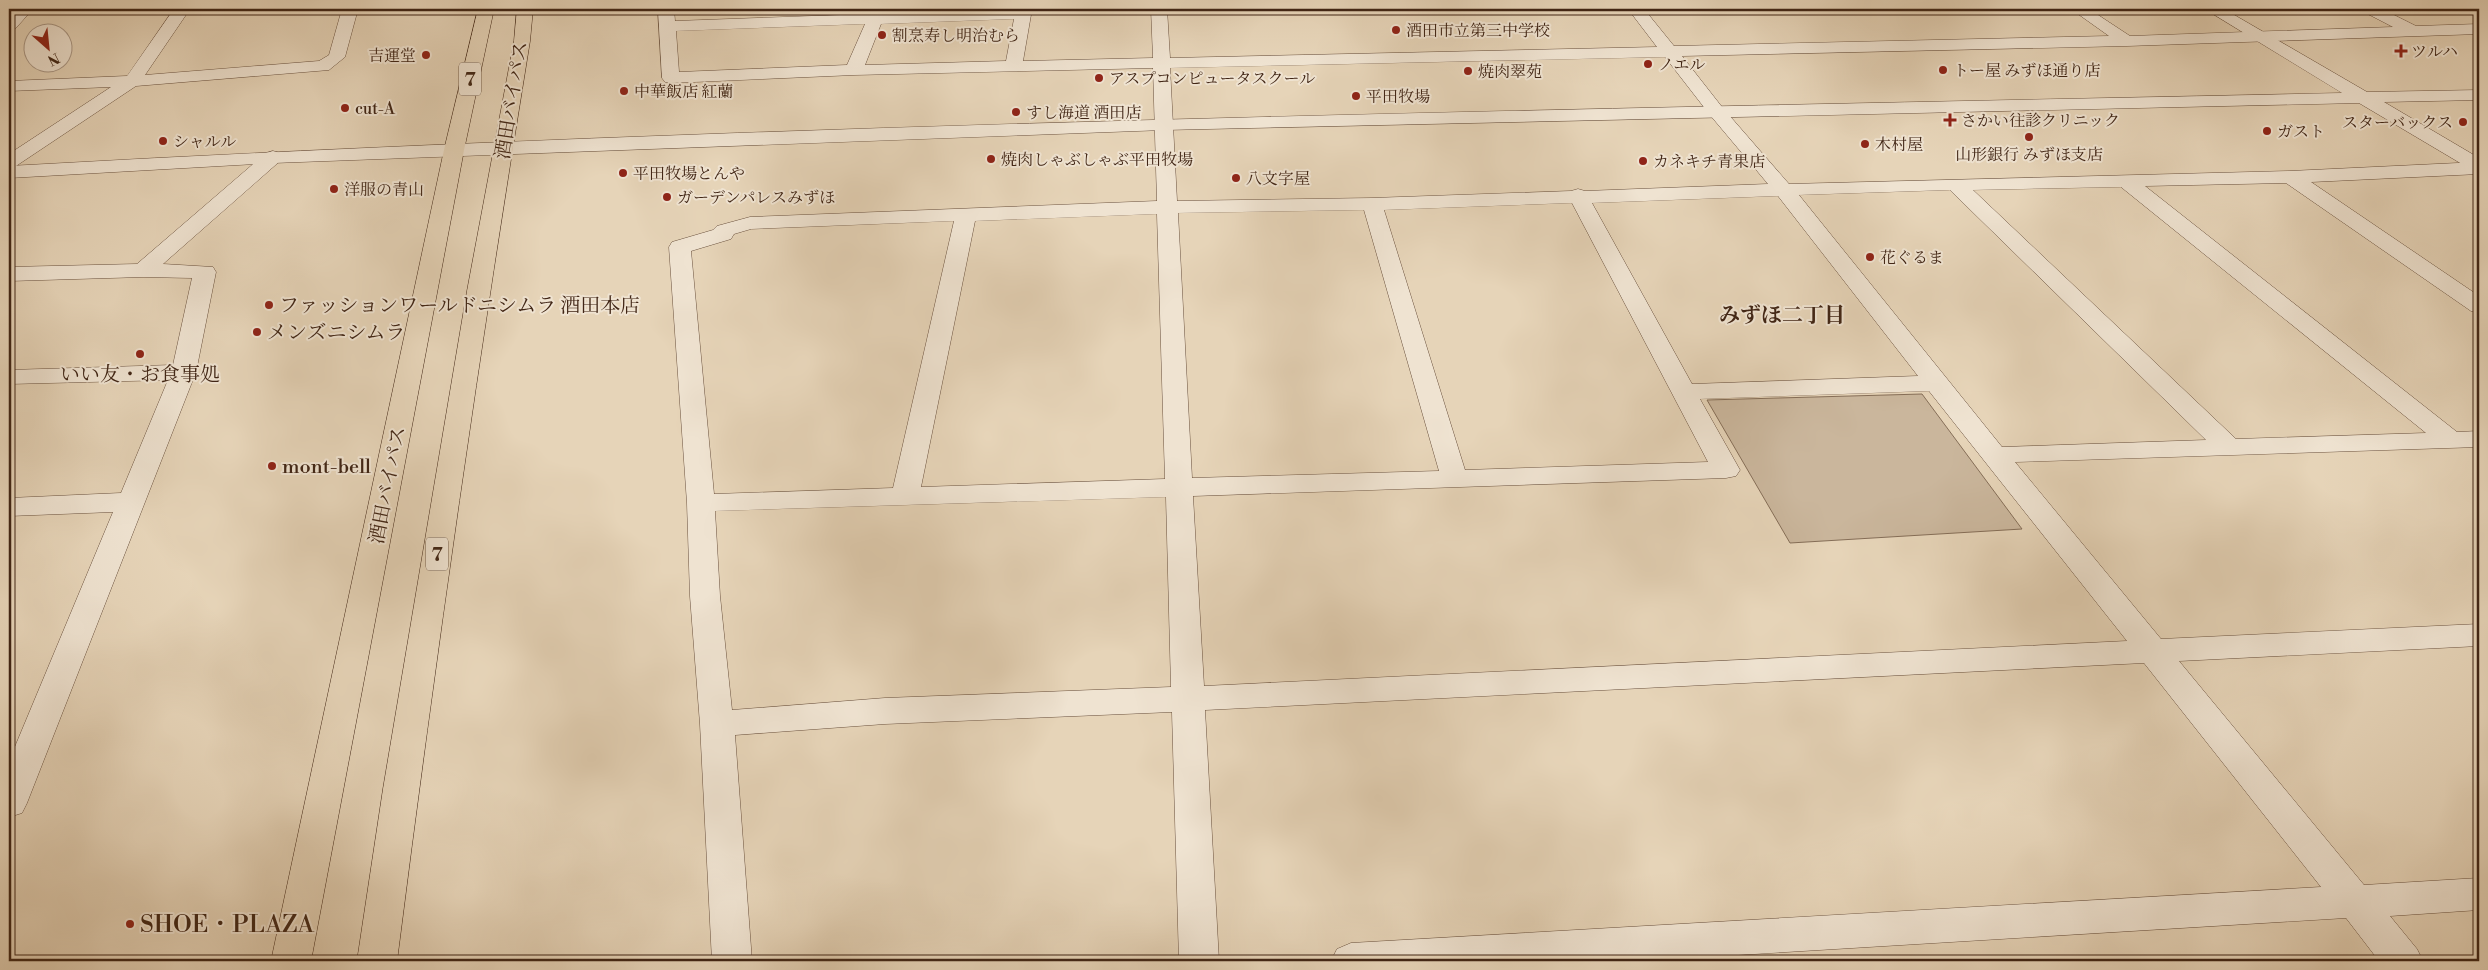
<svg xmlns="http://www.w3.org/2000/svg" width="2488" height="970" viewBox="0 0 2488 970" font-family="'Libre Bodoni','Noto Serif JP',serif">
<rect width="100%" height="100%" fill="#e6d4b8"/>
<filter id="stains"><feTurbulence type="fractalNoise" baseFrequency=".004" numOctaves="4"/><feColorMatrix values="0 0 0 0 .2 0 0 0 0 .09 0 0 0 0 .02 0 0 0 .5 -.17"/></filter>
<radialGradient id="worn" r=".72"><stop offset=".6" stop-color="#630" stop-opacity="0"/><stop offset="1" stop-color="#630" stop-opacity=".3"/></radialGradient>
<!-- green -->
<path fill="#cab69c" stroke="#856e58" d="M1922,394L2022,529L1790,543L1707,400Z"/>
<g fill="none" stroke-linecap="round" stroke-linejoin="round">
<!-- minor casing -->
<g stroke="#6a513e" stroke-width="1">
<path id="minor" d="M16,9H33L15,29L9,31V17Z
M174,9H190L145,75L319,61L329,55L342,9H358L345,57L329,70L136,86L16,166L9,168V154L111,87L9,91V81L127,76Z
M658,9H674L675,21L869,14L871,9H887L885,14L1032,9L1023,61L1153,58L1151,9H1167L1170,58L1657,47L1628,9H1644L1674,46L2109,36L2071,9H2089L2130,36L2393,27L2364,12L2362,9H2382L2416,26L2479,24V34L2127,46L1682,56L1722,107L1789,184L2290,171L2479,162V174L2311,182L2479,296V313L2471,311L2286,183L2145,186L2457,432L2479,431V447L2015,462L2161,639L2479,624V646L2179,661L2364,885L2479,878V910L2390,916L2417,949L2423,961H2379L2346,918L1638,961H1331L1337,949L1351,943L2321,887L2144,663L1205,710L1219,961H1179L1172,712L885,724L735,735L752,961H712L700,724L690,596L687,503L669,247L672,242L713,230L717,226L750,217L1157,201L1153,68L854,75L671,83L665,82L662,78ZM1014,19L1006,61L865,65L881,24ZM865,24L847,65L679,72L676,31ZM1665,57L1710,115L1768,184L1585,191L1578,189L1571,191L1372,198L1177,201L1170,68ZM2121,187L2426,433L2236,439L1973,190ZM1950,190L2206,440L2002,447L1799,195ZM1778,196L1918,376L1692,384L1592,203ZM1572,203L1708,462L1465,470L1384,210ZM1364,210L1439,471L1192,478L1178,213ZM1157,214L1165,479L921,487L975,221ZM954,221L893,488L714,494L691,251L731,239L734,234L751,229ZM1929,391L2127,641L1204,686L1193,496L1726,478L1736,476L1740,470L1700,399ZM1166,497L1171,687L885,698L732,710L720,596L715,511Z
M273,151L280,153L283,157L280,161L163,264L213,267L216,272L196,372L27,803L22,813L9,817V761L113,512L9,516V498L121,493L168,380L9,384V370L173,365L192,278L143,277L9,281V267L137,264L266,153Z"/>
</g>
<!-- tertiary casing -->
<g stroke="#6a513e" stroke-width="1">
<path id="tertiary" d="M2205,9H2224L2367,92L2479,90V100L2384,102L2479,158V172L2472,170L2359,103L1164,130L273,163L9,178V166C786,122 1564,110 2342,93Z"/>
</g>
<!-- trunk casing -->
<g stroke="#402515" stroke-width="1">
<path id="trunk" d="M478,9H494L464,150L311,961H271L444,150Z
M517,9H533L530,41C480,347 436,654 397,961H357L383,789L467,291L514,41Z"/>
</g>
<!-- minor -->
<use href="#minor" fill="#efe3d1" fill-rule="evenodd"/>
<!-- tertiary -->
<use href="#tertiary" fill="#efe3d1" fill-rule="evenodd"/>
<!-- trunk -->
<use href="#trunk" fill="#e6d4b8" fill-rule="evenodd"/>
</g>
<!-- markers -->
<g fill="#8f2418" stroke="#efe3d1" stroke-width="2">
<circle cx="1396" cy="30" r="5"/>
<circle cx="882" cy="35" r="5"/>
<path d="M2398.5 43.5h5v5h5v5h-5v5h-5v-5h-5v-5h5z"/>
<circle cx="426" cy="55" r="5"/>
<circle cx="1648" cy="64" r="5"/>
<circle cx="1943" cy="70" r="5"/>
<circle cx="1468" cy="71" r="5"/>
<circle cx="1099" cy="78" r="5"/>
<circle cx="624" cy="91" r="5"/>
<circle cx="1356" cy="96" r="5"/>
<circle cx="345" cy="108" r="5"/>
<circle cx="1016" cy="112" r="5"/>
<path d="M1947.5 112.5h5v5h5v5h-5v5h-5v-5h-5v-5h5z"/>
<circle cx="2463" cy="122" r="5"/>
<circle cx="2267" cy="131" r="5"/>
<circle cx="2029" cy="137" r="5"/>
<circle cx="163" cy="141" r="5"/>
<circle cx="1865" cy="144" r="5"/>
<circle cx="991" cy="159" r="5"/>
<circle cx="1643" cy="161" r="5"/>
<circle cx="623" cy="173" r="5"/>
<circle cx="1236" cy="178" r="5"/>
<circle cx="334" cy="189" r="5"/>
<circle cx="667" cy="197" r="5"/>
<circle cx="1870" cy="257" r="5"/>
<circle cx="269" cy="305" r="5"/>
<circle cx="257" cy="332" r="5"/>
<circle cx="140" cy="354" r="5"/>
<circle cx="272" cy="466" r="5"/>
<circle cx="130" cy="924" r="5"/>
</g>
<g text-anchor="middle" stroke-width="4" stroke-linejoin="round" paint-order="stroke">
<!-- far-poi labels -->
<g font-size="16" fill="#402515" stroke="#efe3d1" text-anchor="start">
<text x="1406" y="36">酒田市立第三中学校</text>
<text x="892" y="41">割烹寿し明治むら</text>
<text x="2411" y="57">ツルハ</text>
<text x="416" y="61" text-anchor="end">吉運堂</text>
<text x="1658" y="70">ノエル</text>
<text x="1953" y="76">トー屋 みずほ通り店</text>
<text x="1478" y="77">焼肉翠苑</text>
<text x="1109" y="84">アスプコンピュータスクール</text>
<text x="634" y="97">中華飯店 紅蘭</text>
<text x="1366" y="102">平田牧場</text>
<text x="355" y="114">cut-A</text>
<text x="1026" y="118">すし海道 酒田店</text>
<text x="1961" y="126">さかい往診クリニック</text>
<text x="2453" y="128" text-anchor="end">スターバックス</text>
<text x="2277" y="137">ガスト</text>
<text x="173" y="147">シャルル</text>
<text x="1875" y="150">木村屋</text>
<text x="2029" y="160" text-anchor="middle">山形銀行 みずほ支店</text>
<text x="1001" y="165">焼肉しゃぶしゃぶ平田牧場</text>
<text x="1653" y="167">カネキチ青果店</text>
<text x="633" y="179">平田牧場とんや</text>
<text x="1246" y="184">八文字屋</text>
<text x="344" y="195">洋服の青山</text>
<text x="677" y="203">ガーデンパレスみずほ</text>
<text x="1880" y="263">花ぐるま</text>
</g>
<!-- shield labels -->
<g fill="#efe3d1" stroke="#745e4d" stroke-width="1">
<rect x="459" y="62.5" width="22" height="33" rx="4"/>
<rect x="426" y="537.5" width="22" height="33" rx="4"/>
</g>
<g font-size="19" font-weight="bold" fill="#402515">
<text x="470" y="86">7</text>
<text x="437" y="561">7</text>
</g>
<!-- street labels -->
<g font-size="20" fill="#402515" stroke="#efe3d1">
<text transform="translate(511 100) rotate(-81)" y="7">酒田バイパス</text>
<text transform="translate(387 485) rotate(-79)" y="7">酒田バイパス</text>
</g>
<!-- poi labels -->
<g font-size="20" fill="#402515" stroke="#efe3d1" text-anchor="start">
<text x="279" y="312">ファッションワールドニシムラ 酒田本店</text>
<text x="267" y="339">メンズニシムラ</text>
<text x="140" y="381" text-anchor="middle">いい友・お食事処</text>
<text x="282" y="473">mont-bell</text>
</g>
<!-- neighbourhood labels -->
<g font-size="21" font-weight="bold" fill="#402515" stroke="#efe3d1">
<text x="1782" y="322">みずほ二丁目</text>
</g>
<!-- near-poi labels -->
<g font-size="24" fill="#402515" stroke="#efe3d1" text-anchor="start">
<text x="140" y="932">SHOE・PLAZA</text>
</g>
</g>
<!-- margin -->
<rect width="2488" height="970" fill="none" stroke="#e6d4b8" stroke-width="30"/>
<rect x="10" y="10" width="2468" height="950" fill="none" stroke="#402515" stroke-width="2.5"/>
<rect x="15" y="15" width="2458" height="940" fill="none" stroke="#402515"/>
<!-- north arrow -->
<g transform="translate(48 48) rotate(153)"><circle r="24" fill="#efe3d1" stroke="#a99786"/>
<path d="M0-4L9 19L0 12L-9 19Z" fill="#8f2418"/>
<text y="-8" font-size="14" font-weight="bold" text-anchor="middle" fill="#402515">N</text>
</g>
<rect width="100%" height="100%" filter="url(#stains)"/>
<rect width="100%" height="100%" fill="url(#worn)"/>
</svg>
